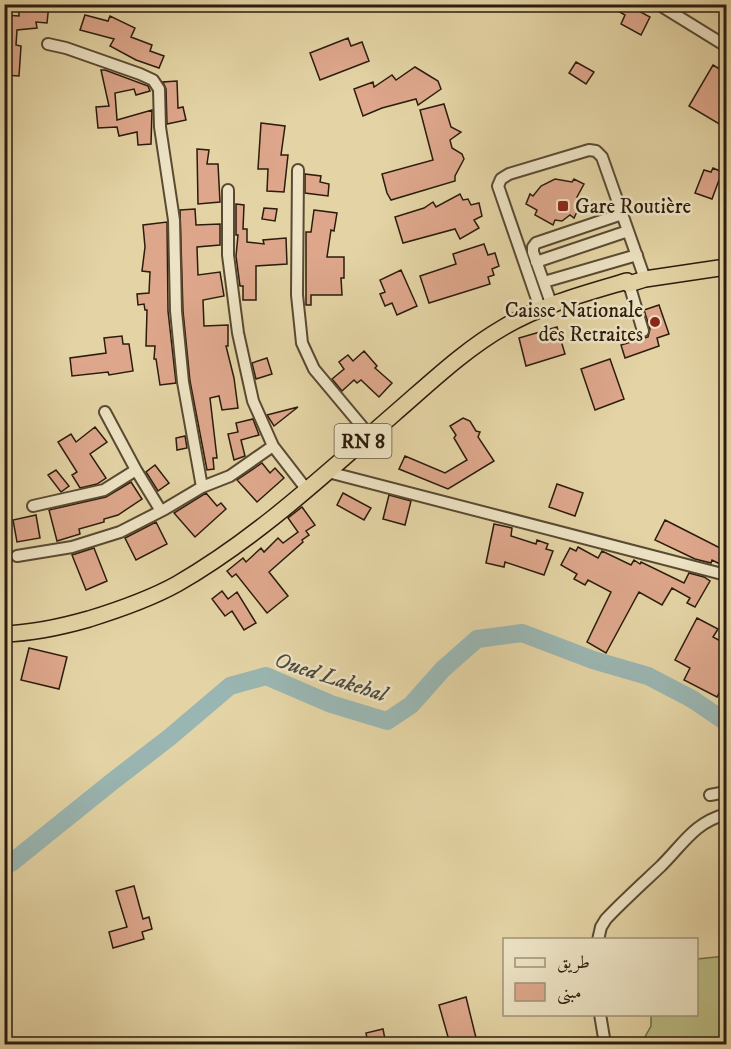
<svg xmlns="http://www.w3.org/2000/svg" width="731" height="1049" viewBox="0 0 731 1049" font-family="'IM FELL DW Pica',Amiri,serif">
<rect width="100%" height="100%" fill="#e4d4a5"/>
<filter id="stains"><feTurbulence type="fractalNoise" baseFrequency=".00333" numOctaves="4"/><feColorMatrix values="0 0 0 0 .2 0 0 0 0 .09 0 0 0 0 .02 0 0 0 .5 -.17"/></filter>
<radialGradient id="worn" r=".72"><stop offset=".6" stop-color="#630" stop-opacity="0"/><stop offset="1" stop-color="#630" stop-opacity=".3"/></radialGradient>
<!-- green -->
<path fill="#babb82" stroke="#726c47" stroke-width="1.5" d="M726,956V1044H641L651,1026V1015L696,1014L697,959Z"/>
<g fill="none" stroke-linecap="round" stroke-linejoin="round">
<!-- river -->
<path stroke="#9ab6b2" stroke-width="18" d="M4,863H11L113,781L170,737L230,686L266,676L331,704L387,721L411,705L443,669L477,639L522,633L593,660L648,676L692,699L726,722"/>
</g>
<!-- building -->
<path fill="#dea78c" stroke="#2b1c0c" stroke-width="1.5" d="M19,4H49L47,23L36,22L37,28L17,30L16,45L21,46L19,76L4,75V15L19,16Z
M606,4H626L650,17L641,35L621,24L625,15Z
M85,15L108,21L110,16L135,28L131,37L152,45L150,51L164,56L159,68L136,60L110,46L114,39L80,30Z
M348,38L351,46L362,42L369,61L320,80L310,53Z
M576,62L594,72L586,84L569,73Z
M713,65L726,73V128L689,106Z
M415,67L438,81L441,89L418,105L416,99L382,108L363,116L354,89L373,82L374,87L392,75L396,80Z
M101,70H105L148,86L150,91L136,95L134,89L115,93L117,120L152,110L151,144L138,145L137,132L119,136L117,127L98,128L96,107L109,106Z
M177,81L178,108L183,107L186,120L167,124L166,89L163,82Z
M444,104L451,127L461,132L450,140L452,148L462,154L464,159L455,176V181L391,200L387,193L382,174L433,160L420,110Z
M261,123L285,126L281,155H288L284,192L267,191L268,169H258Z
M197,149L209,150L207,164H218L220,202L198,204Z
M713,168L722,172L712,199L695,193L704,170L711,172Z
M305,174L321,176L320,182L329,184L328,196L305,193Z
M555,179L572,182L574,179L584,184L577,197L582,201L574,218L570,215L562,221L555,220L553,225L535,215L537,210L526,204L530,194L533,196L541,186Z
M460,194L463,200L468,199L471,205L479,203L482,216L474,220L479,228L460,239L455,229L403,243L395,217L424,208L433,202L436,207Z
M236,204L244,205L243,229H247V242L264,244L263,240L286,238L287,264L256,266V300H243V286H240L236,256L238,235H236Z
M264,208L277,209L275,221L262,219Z
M195,209L196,225L220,224V245L197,247L198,275L220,272L224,296L203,300L204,326L228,325V346H226L234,378L238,408L222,410L219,396L210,398L217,458H213L214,469L207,470L190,381L183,311L180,210Z
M314,210L337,213L334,231L331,230L327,257H344V278H341L342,295H311V305H306V232H311Z
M167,222L168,311L176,383L160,385L156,359H154L155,346H146L147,310H145L144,304L138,305L137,294L149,293L150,272L142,271L145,247L143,225Z
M484,244L488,255L495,253L499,266L492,269L494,275L488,277L490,284L429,303L420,276L456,264L453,254Z
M401,270L417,306L397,315L392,303L385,306L380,294L385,292L380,280Z
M659,305L669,334L657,338L659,346L625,358L621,345L648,337L650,329L644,310Z
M557,327L565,354L526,366L519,338Z
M122,336L123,344H129L133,371L109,375L108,372L72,376L70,358L106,353L104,338Z
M364,351L377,366L375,368L392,383L379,397L361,380L357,383L354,380L342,391L332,379L344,369L339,362L348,355L353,361Z
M267,358L272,374L256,379L252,363Z
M610,359L624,399L595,410L581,369Z
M298,407L274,426L267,415Z
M463,418L470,421L476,431L480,432L478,437L494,461L448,489L399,469L405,456L445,473L467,460L454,438L456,435L450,426Z
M253,419L259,435L241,440L245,456L234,460L228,434L238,432L236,423Z
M95,427L107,442L90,454L106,478L97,484L80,488L72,475L77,472L58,442L71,434L76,442Z
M185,436L187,448L177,450L176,438Z
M262,463L270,473L275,468L284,478L257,502L237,480Z
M155,465L169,483L158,491L146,472Z
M56,470L69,486L61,492L48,475Z
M131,482L142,499L118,515L104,519V522L79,529L80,534L57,541L49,510L106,497Z
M557,484L583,493L575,516L549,507Z
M206,493L217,506L221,503L226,509L195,537L174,513Z
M343,493L371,508L364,520L337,505Z
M389,495L411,501L405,525L383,519Z
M302,507L315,525L306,531L309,535L302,540L303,542L269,572L288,596L267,613L236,574L232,577L227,571L243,558L246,562L261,548L264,552L278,538L283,543L298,532L288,518Z
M36,515L40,538L17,542L13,520Z
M665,520L726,551V567L712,560L711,563L695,559L655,540Z
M156,522L167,544L136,560L125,538Z
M494,524L512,528L511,536L536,544L537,540L548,544L546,549L553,551L544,575L505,562L504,567L486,563Z
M578,547L598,558L602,551L631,565L634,560L640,564L641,562L684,583L689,573L704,577L710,581L695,607L687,603L690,598L672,588L662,605L639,592L606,653L587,642L611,592L588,580L585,585L574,579L577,574L561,565L570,548L576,551Z
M94,548L107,581L86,590L72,555Z
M222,591L228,599L237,592L256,623L244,630L232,611L225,616L212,599Z
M697,618L718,629L713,637L726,644V680L717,697L684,680L690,668L675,660Z
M29,648L67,657L59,689L21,680Z
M134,886L143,919L149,917L152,929L142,932L144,939L113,948L109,932L127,927L116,891Z
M466,997L477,1042L470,1044H450L439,1005Z
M383,1029L386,1044H368L366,1033Z"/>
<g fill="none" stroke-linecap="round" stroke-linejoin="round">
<!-- minor casing -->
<g stroke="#594a32" stroke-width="14">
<path id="minor" d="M658,4L726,46
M48,44L66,48L140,74L153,80L159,89L160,127L174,220L176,311L183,382L202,487
M298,170L297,295L302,343L314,369L370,436
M228,190V255L238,333L253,401L273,446L307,490
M536,262L628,231
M544,282L637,255
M629,284L643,331
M552,306L533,252V247L536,243L622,214
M541,311L498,186L501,179L509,174L589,150L596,151L602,157L645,279
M105,412L136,470L161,511
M328,472L726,575
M33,506L104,490L136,470
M17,556L72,547L120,532L165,509L202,487L230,476L273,446
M710,795L726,792
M598,940L601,927L606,919C624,900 643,883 661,866C684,843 694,823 726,814
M600,1014L605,1044"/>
</g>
<!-- highway casing -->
<g stroke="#2b1c0c" stroke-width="18">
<path id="highway" d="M4,634C34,633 61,627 89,619C118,610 150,599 177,584C257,538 325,474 394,414C430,383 464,350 504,327C541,305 586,293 627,281L629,284L645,279L726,267"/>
</g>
<!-- minor -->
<use href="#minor" stroke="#ede3c4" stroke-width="10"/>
<!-- highway -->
<use href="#highway" stroke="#e4d4a5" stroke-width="15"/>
</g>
<!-- markers -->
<g fill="#8f2418" stroke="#ede3c4" stroke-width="2">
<rect x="557" y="200" width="12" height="12" rx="3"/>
<circle cx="655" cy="322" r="6"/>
</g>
<g text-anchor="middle" stroke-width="5" stroke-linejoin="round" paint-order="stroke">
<!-- shield labels -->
<rect fill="#ede3c4" stroke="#655843" stroke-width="1.5" x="334.5" y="424" width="57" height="34" rx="4.5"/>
<g font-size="20" font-weight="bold" fill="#2b1c0c">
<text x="363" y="448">RN 8</text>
</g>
<!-- poi labels -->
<g font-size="21" fill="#2b1c0c" stroke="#ede3c4" text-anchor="start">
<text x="575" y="213">Gare Routière</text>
<text x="643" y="317" text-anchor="end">Caisse Nationale<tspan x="643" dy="24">des Retraites</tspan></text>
</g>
<!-- water labels -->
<g font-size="22" font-style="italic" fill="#4c4a3e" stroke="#ede3c4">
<text transform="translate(331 676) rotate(18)" y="8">Oued Lakehal</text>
</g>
</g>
<!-- margin -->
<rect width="731" height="1049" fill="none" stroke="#e4d4a5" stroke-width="24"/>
<rect x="6" y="6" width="719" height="1037" fill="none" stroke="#2b1c0c" stroke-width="3"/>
<rect x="12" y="12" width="707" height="1025" fill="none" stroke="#2b1c0c" stroke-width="1.5"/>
<!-- legend -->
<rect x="503" y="938" width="195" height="78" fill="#ede3c4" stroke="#9f937a" stroke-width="1.5"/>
<rect x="515" y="958" width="30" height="9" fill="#ede3c4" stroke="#9f937a" stroke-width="1.5"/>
<text x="557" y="968" font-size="18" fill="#2b1c0c">طريق</text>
<rect x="515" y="983" width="30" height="18" fill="#dea78c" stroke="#9f937a" stroke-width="1.5"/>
<text x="557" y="998" font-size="18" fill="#2b1c0c">مبنى</text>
<rect width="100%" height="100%" filter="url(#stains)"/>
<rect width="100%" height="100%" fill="url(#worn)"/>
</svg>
